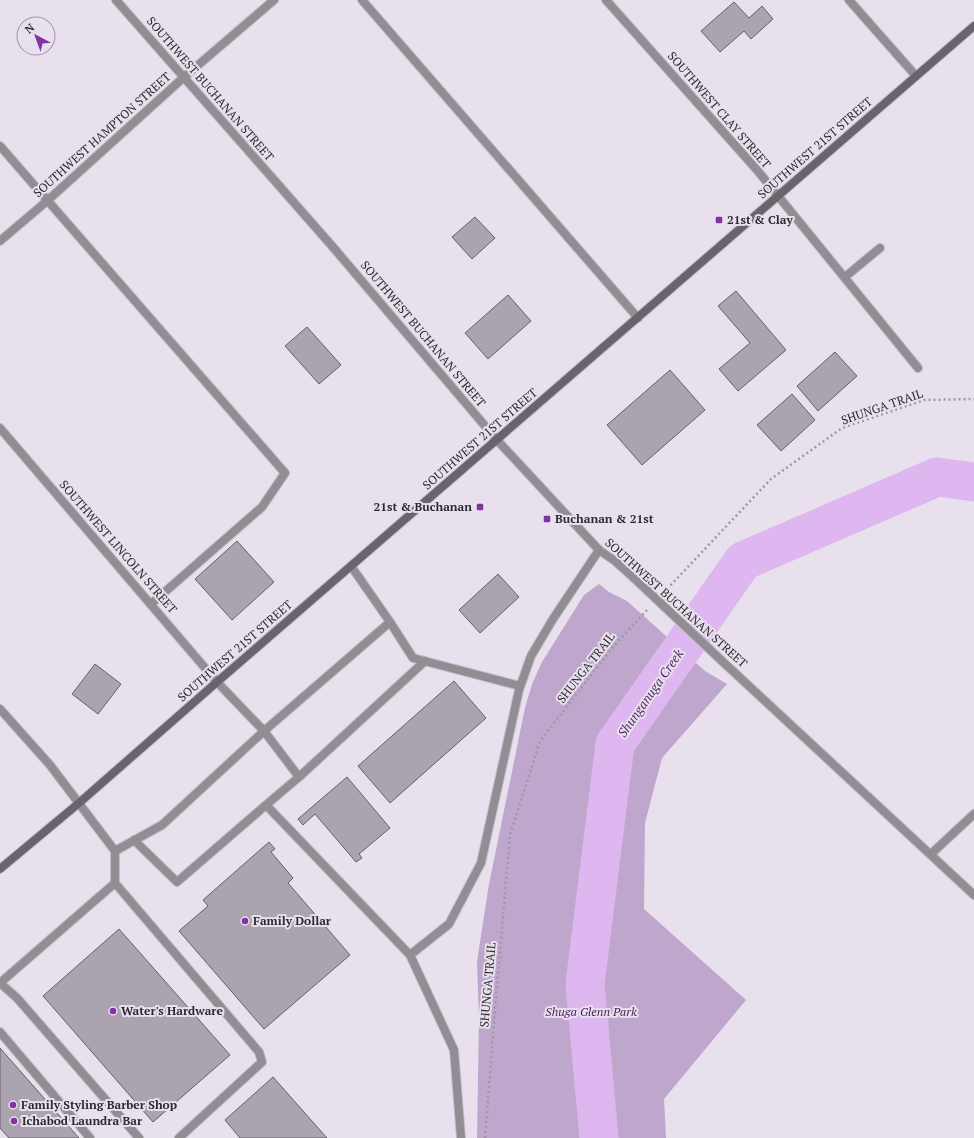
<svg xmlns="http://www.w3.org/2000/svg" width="974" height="1138" viewBox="0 0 974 1138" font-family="'PT Serif',serif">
<rect width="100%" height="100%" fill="#e9e0ed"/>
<!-- green -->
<path fill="#bfa6cc" d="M599,584L609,592L627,601L705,671L727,684L662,758L645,823L644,909L746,1000L664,1099L666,1138H477L479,1018L477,961L489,884L525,708L532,684L542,662L584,595Z"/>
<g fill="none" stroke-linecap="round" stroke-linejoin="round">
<!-- river -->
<path stroke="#deb7f1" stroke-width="39" d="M599,1138L585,984L615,744L743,561L937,477L974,482"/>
</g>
<!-- building -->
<path fill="#aba3af" stroke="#675f6b" d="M734,2L749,18L762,6L773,19L751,39L744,31L720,52L701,31Z
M475,217L495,238L472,259L452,237Z
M736,291L786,350L738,391L719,369L750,343L718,306Z
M508,295L531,321L488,359L465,333Z
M307,327L341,365L319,384L285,346Z
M835,352L857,376L818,411L797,386Z
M670,370L705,410L642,465L607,425Z
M792,394L815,420L781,451L757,425Z
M237,541L274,582L232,620L195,579Z
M498,574L519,597L480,633L459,610Z
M95,664L121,684L98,714L72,694Z
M454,681L486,718L390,803L358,766Z
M347,777L390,828L359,854L362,858L356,862L315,814L303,825L298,819Z
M269,842L275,849L271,852L293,878L288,883L350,955L264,1029L179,931L208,906L203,900Z
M119,929L230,1055L153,1122L43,996Z
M0,1048L79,1138H9L0,1128Z
M273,1077L327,1138H240L225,1120Z"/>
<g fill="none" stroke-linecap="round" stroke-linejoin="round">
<!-- service casing -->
<g stroke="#c3bcc7" stroke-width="10">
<path id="service" d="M362,0L638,318
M849,0L916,76
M0,146L285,473L262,507L151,604
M845,277L880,248
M351,566L390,622L264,731L299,777L266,805L410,955L449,924L481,863L519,690L531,656L553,619L599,550
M390,622L413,658L520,686
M0,709L50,765L115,851V883L259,1052L262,1062L179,1138
M299,777L425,661
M134,840L177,882L266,805
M115,851L162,825L264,731L217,682
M0,983L17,998L139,1138
M0,983L115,883
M0,1032L90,1138"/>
</g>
<!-- minor casing -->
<g stroke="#c3bcc7" stroke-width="10">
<path id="minor" d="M116,0L332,246L497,440L599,550L615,561L634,578
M606,0L757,170L918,368
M0,241L47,201L183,78L274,0
M0,428L217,682
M722,661L974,895
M931,854L974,814
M410,955L454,1050L461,1138"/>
</g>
<!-- secondary casing -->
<g stroke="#c3bcc7" stroke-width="10">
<path id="secondary" d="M0,869L79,803L217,682L974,26"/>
</g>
<!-- path -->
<path stroke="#9f98a2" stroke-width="2.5" stroke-dasharray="2 3" stroke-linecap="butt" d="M667,589L771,479L842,428L924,400L974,399
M485,1138L494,1021L510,835L540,741L614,646L647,610"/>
<!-- service -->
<use href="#service" stroke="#918d93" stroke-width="8"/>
<!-- minor -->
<use href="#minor" stroke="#918d93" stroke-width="8"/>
<!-- secondary -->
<use href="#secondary" stroke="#69646c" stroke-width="8"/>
<!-- minor-bridge casing -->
<g stroke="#c3bcc7" stroke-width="10" stroke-linecap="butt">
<path id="minor-bridge" d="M634,578L722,661"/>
</g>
<!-- minor-bridge -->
<use href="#minor-bridge" stroke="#918d93" stroke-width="8"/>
</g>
<!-- markers -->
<g fill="#8334a4" stroke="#e9e0ed" stroke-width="1.5">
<rect x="715" y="216" width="8" height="8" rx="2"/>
<rect x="476" y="503" width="8" height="8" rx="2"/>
<rect x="543" y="515" width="8" height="8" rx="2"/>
<circle cx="245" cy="921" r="4"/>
<circle cx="113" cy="1011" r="4"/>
<circle cx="13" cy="1105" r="4"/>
<circle cx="14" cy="1121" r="4"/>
</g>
<g text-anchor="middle" stroke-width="4" stroke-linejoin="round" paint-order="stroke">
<!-- street labels -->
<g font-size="12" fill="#2d2a2f" stroke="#e9e0ed">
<text transform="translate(210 89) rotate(49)" y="4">SOUTHWEST BUCHANAN STREET</text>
<text transform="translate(719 110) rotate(49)" y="4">SOUTHWEST CLAY STREET</text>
<text transform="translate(102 135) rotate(-42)" y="4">SOUTHWEST HAMPTON STREET</text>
<text transform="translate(815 148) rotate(-41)" y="4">SOUTHWEST 21ST STREET</text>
<text transform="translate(423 334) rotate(50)" y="4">SOUTHWEST BUCHANAN STREET</text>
<text transform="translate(882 407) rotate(-19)" y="4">SHUNGA TRAIL</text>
<text transform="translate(480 439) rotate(-41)" y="4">SOUTHWEST 21ST STREET</text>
<text transform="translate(118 547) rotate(49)" y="4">SOUTHWEST LINCOLN STREET</text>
<text transform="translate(676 603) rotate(42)" y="4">SOUTHWEST BUCHANAN STREET</text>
<text transform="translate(235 651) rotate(-41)" y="4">SOUTHWEST 21ST STREET</text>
<text transform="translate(586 668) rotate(-52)" y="4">SHUNGA TRAIL</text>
<text transform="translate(488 985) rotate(-85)" y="4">SHUNGA TRAIL</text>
</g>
<!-- poi labels -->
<g font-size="12" font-weight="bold" fill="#2d2a2f" stroke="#e9e0ed" text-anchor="start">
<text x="727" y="224">21st &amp; Clay</text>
<text x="472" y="511" text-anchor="end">21st &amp; Buchanan</text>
<text x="555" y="523">Buchanan &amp; 21st</text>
<text x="253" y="925">Family Dollar</text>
<text x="121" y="1015">Water's Hardware</text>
<text x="21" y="1109">Family Styling Barber Shop</text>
<text x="22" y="1125">Ichabod Laundra Bar</text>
</g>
<!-- park labels -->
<g font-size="12" font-style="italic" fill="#491a5d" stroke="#e9e0ed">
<text x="591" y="1016">Shuga Glenn Park</text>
</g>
<!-- water labels -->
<g font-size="13" font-style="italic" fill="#532468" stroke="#e9e0ed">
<text transform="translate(650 693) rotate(-55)" y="5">Shunganuga Creek</text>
</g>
</g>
<!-- north arrow -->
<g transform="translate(36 36) rotate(319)"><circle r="19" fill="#e9e0ed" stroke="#9e97a1"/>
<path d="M0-3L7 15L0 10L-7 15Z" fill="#8334a4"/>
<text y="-6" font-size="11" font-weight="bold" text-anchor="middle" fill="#2d2a2f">N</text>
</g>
</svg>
